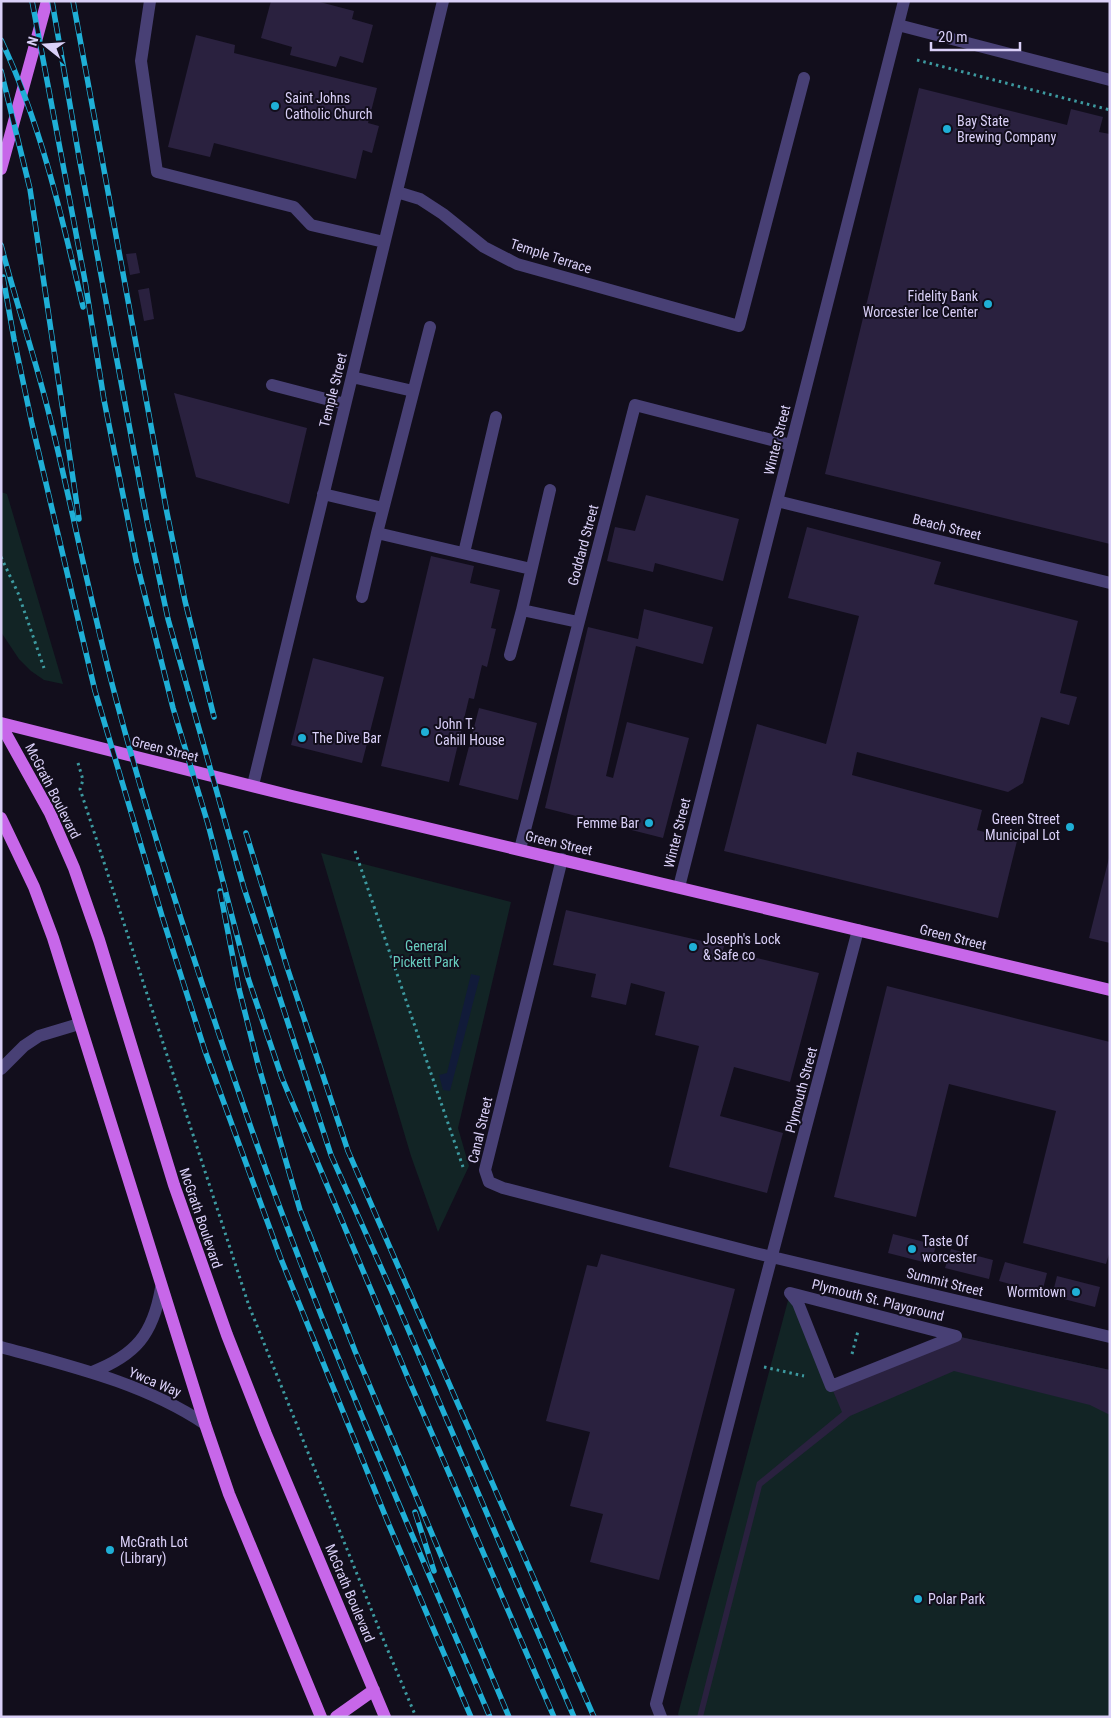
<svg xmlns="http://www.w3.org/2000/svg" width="1111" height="1718" viewBox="0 0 1111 1718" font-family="'Roboto Condensed',sans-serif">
<rect width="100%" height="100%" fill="#120e1c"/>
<!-- green -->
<path fill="#122425" d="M1,492L7,494L63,684L44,680L31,671L19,659L1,632Z
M321,853L511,902L458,1128L469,1166L438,1232L411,1156Z
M790,1293L831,1386L956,1336L1110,1370V1717H679L678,1714Z"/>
<!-- water -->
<path fill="#111b39" d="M471,974L480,976L450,1091L443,1090L439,1075L447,1073Z"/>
<!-- building -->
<path fill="#2a213f" d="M271,1H316L354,11L352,19L373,25L363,63L340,56L336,67L290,55L292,47L261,38Z
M196,35L235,45L234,53L377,88L368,123L379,126L372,153L363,150L356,179L214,143L210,157L168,147Z
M919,88L1067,125L1071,109L1103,117L1099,132L1110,134V544L825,474Z
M136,253L140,273L130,275L126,254Z
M149,288L154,319L144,321L138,290Z
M174,393L307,428L289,504L196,477Z
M646,495L739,519L723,581L655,563L653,572L607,561L615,527L635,531Z
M807,527L941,562L934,584L1078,621L1060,693L1077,697L1069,725L1041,717L1023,783L1008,792L857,752L852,775L982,810L977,830L1017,841L998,918L724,851L757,724L826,744L859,616L788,598Z
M431,556L474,566L470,583L500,590L491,628L496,629L487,667L482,665L474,699L469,698L449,782L381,766Z
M644,609L713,627L703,664L636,646L606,776L613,778L627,722L689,738L663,838L545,808L588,627L638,639Z
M313,658L384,677L362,763L291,745Z
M479,708L537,723L518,800L459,785Z
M1109,858H1110V943L1089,938Z
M566,910L724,946L723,950L819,973L790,1082L734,1067L720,1116L783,1133L767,1193L669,1167L699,1046L655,1035L665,992L631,983L626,1005L591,997L596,974L553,965Z
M887,986L1110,1042V1251L1106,1264L1023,1243L1056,1111L949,1084L916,1217L834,1197Z
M893,1234L936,1245L931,1264L888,1253Z
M951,1249L993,1260L989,1279L945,1268Z
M601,1254L735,1289L659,1580L590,1562L603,1514L570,1506L590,1432L546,1421L587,1265L597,1267Z
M1005,1262L1047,1273L1042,1293L999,1281Z
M1057,1276L1100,1287L1095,1307L1052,1296Z
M956,1336L1110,1370V1415L1090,1405L954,1371L850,1416L762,1486L703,1717H697L757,1482L842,1412L831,1386Z"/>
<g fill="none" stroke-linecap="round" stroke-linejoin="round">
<!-- path -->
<path stroke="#3d9aa0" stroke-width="3" stroke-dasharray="2.5 4" stroke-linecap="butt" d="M917,60L1110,110
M1,557L18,593L44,668
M78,763L83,780L80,789L249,1306L386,1646L416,1717
M355,851L463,1167
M852,1354L858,1331
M764,1367L804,1376"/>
<!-- minor -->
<path stroke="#484075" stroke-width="12" d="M150,1L141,61L157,172L294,207L311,225L384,242
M898,25L1110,80
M397,192L420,199L443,214L484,247L517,264L739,326L804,78
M430,327L377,533L531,569
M352,377L413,391
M272,385L345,404
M550,490L522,610L578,622
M323,494L383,508
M777,501L1110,583
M464,553L496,417
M362,597L377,533
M510,655L522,610
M253,785L443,1
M520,849L635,405L791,445
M562,859L485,1170L489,1182L503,1188L755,1253L1110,1337
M679,887L904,1
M1,1069L24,1046L39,1036L79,1024
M790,1293L956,1336L831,1386L798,1303Z
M1,1347C70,1366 144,1383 205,1424
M92,1372C136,1355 153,1334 161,1288
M661,1717L656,1704L756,1316L858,930"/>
<!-- major -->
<path stroke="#c767e9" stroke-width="12" d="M1,169L47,1
M1,723L292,796L1110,990
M1,725L50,813L74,868L99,940L174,1185L227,1335L266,1434L385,1717
M1,818L34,887L53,938L205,1424L229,1494L321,1717
M336,1717L374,1690"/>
<!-- rail casing -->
<g stroke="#1fafd6" stroke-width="5.5">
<path id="rail" d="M32,1L85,281L104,400L136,560L173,708L208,824L248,978L282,1078L408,1378L554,1717
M52,1L79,157L147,521L168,619L244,888L331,1155L396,1301L574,1717
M73,1L167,513L185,601L214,717
M1,40C41,124 62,217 83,307
M1,71L30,189L79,519
M1,245C16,303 36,360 50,418C73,511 91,606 116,699C151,830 193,959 237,1087C309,1301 401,1509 490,1717
M3,277L14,339L32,424L95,691L162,916L205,1051L281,1259L389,1525L471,1717
M246,833L287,967L348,1151L594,1717
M220,891L239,989L258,1064L300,1210L355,1351L509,1717
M415,1512L434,1571"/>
</g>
<!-- rail -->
<use href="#rail" stroke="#120e1c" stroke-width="4" stroke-dasharray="11" stroke-linecap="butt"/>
</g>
<!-- markers -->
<g fill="#1fafd6" stroke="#120e1c" stroke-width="2">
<circle cx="275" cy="106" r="5"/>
<circle cx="947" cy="129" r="5"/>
<circle cx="988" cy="304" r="5"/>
<circle cx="425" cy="732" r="5"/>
<circle cx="302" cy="738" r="5"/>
<circle cx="649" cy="823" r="5"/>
<circle cx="1070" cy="827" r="5"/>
<circle cx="693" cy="947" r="5"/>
<circle cx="912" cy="1249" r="5"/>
<circle cx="1076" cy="1292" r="5"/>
<circle cx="110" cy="1550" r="5"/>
<circle cx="918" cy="1599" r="5"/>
</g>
<g text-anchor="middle" stroke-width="4" stroke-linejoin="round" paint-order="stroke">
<!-- poi labels -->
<g font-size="14" fill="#dad0f8" stroke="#120e1c" text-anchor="start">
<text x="285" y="103">Saint Johns<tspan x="285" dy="16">Catholic Church</tspan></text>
<text x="957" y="126">Bay State<tspan x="957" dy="16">Brewing Company</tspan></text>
<text x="978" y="301" text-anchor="end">Fidelity Bank<tspan x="978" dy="16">Worcester Ice Center</tspan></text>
<text x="435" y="729">John T.<tspan x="435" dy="16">Cahill House</tspan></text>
<text x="312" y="743">The Dive Bar</text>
<text x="1060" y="824" text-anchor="end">Green Street<tspan x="1060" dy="16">Municipal Lot</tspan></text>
<text x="639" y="828" text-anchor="end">Femme Bar</text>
<text x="703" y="944">Joseph's Lock<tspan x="703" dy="16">&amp; Safe co</tspan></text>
<text x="922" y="1246">Taste Of<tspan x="922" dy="16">worcester</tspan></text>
<text x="1066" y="1297" text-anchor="end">Wormtown</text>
<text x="120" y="1547">McGrath Lot<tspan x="120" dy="16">(Library)</tspan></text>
<text x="928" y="1604">Polar Park</text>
</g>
<!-- street labels -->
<g font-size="14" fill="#dad0f8" stroke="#120e1c">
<text transform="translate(551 256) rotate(18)" y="5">Temple Terrace</text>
<text transform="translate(333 390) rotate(-76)" y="5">Temple Street</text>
<text transform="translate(777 440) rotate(-76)" y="5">Winter Street</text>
<text transform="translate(947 527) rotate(14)" y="5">Beach Street</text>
<text transform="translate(583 545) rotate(-75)" y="5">Goddard Street</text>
<text transform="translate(165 749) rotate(14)" y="5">Green Street</text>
<text transform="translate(53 791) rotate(63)" y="5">McGrath Boulevard</text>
<text transform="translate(677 833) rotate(-76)" y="5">Winter Street</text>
<text transform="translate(559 843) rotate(13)" y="5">Green Street</text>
<text transform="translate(953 937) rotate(14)" y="5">Green Street</text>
<text transform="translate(801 1090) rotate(-75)" y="5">Plymouth Street</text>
<text transform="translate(480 1130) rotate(-77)" y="5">Canal Street</text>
<text transform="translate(201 1218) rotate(71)" y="5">McGrath Boulevard</text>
<text transform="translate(945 1282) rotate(14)" y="5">Summit Street</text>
<text transform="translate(878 1300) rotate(14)" y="5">Plymouth St. Playground</text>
<text transform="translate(155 1382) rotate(23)" y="5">Ywca Way</text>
<text transform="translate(350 1593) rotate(67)" y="5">McGrath Boulevard</text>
</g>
<!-- park labels -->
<g font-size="14" fill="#67cdbf" stroke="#120e1c">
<text x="426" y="951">General<tspan x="426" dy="16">Pickett Park</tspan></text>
</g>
</g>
<!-- border -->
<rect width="1111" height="1718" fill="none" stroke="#dad0f8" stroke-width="5"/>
<!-- north arrow -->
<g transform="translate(45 45) rotate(287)" stroke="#120e1c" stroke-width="4" paint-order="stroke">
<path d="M0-4L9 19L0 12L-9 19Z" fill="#dad0f8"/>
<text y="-8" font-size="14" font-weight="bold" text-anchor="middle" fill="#dad0f8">N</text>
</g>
<!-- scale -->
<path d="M931 42v8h89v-8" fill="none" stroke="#dad0f8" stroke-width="2.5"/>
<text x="938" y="42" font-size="15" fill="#dad0f8" stroke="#120e1c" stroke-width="4" paint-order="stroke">20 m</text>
</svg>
